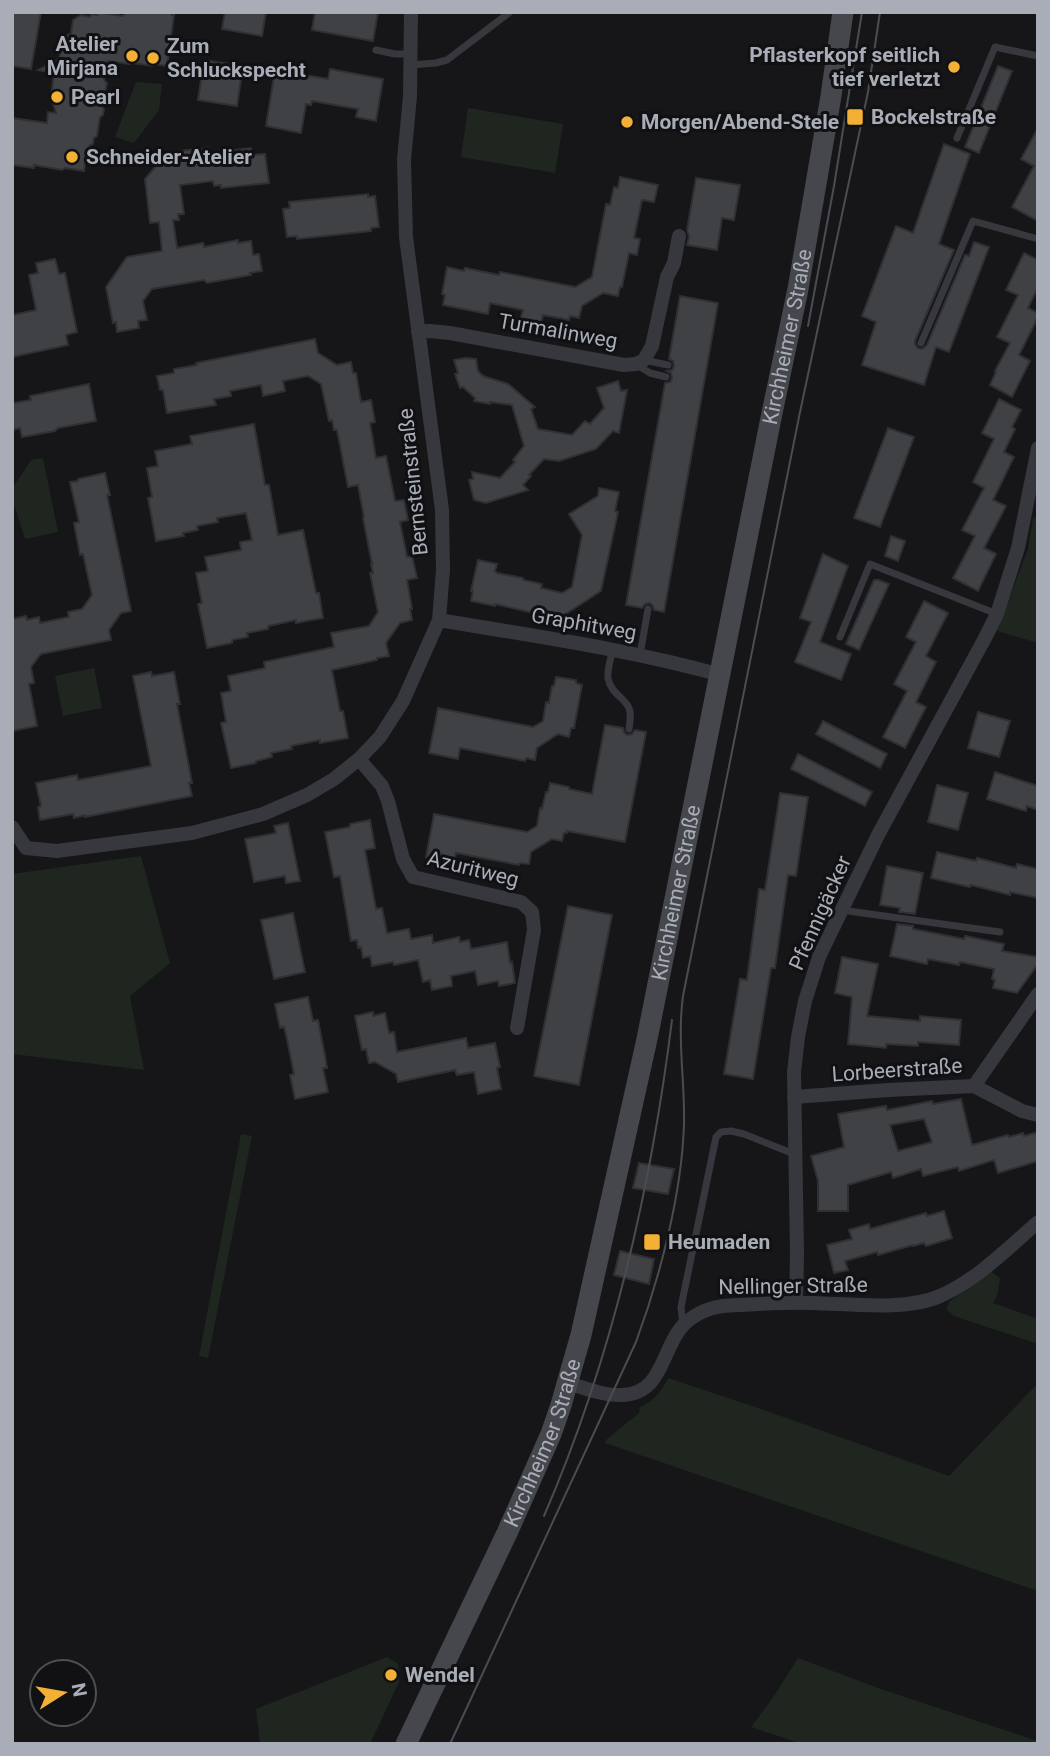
<svg xmlns="http://www.w3.org/2000/svg" width="1050" height="1756" viewBox="0 0 1050 1756" font-family="Roboto,sans-serif">
<rect width="100%" height="100%" fill="#161618"/>
<!-- green -->
<path fill="#1e261f" d="M136,82L162,84L159,110L134,143L115,137Z
M468,108L563,124L555,173L461,157Z
M43,458L58,532L25,539L12,498V489L31,460Z
M1033,518H1038V643L997,631L1028,549Z
M94,668L102,708L63,716L55,676Z
M141,856L170,963L130,996L144,1070L12,1054V874Z
M241,1134L252,1136L208,1358L199,1356Z
M990,1271L1000,1278L998,1293L993,1303L1038,1319V1344L954,1316L946,1309L949,1302Z
M668,1378L761,1409L949,1476L1038,1383V1591L605,1443L607,1439L639,1413L640,1407C654,1401 662,1391 668,1378Z
M387,1657L398,1664L399,1682L370,1744H260L256,1709Z
M798,1658L878,1688L1038,1741V1744H802L751,1727L774,1696Z"/>
<!-- building -->
<path fill="#404145" stroke="#303034" stroke-width="2" fill-rule="evenodd" d="M12,12H41L31,69L12,66Z
M97,12L122,16L128,12H172V15H174L167,66L154,64L153,66L132,63L129,64L108,61L104,80L107,83L102,106L104,109L103,115L100,117L97,136L94,138L93,144L90,145L89,153L86,155L84,171L65,168L62,170L34,165V168L12,165V118L47,123L48,112L56,113L51,97L54,73L38,70L59,59L62,46L65,44L66,35L71,34L73,20L81,15L90,17L91,14L97,15Z
M225,12H266L262,36L222,29Z
M315,12H378L373,41L312,30Z
M204,60L243,66L237,106L198,100Z
M998,66L1012,71L979,153L965,147Z
M330,69L383,79L376,121L356,117L358,109L312,101L311,105L306,104L301,133L266,126L275,70L328,79Z
M1038,128V221L1012,207L1034,166L1021,159Z
M944,144L970,154L939,244L954,250L915,341V344L918,348L922,349L927,345L965,255L969,256L974,242L989,247L949,352L936,347L924,385L862,365L876,322L862,316L896,226L913,233Z
M209,148L210,153L251,148L252,155L265,154L269,183L221,188V185L214,186L213,181L180,185L184,214H178L179,220H173L177,248L203,243L204,247L238,240V243L251,241L253,255L259,254L262,271L250,273L251,275L207,283L204,280L152,289L143,301L147,320L138,321L139,328L117,332L116,322L113,323L106,287L127,257L162,251L159,222L150,223L145,179L168,152Z
M620,177L658,185L654,202L642,200L634,238L640,239L637,255L629,253L622,287H620L618,296L603,293L582,306L579,318L570,316L569,320L543,315L541,325L520,320L523,310L490,303L488,314L443,305L445,295L442,294L447,267L464,271L465,268L499,275L500,272L575,287L592,277L606,204L610,205L614,187L618,188Z
M696,178L740,185L734,220L722,218L717,250L687,245L689,237L687,230Z
M368,194V197L375,196L379,227L371,228V231L297,239V236L287,237L283,209L290,208L289,202Z
M1024,253L1038,260V287L1028,308L1038,313V317L1019,355L1030,361L1012,397L990,385L996,372L995,371L1010,343L997,337L1018,295L1006,290Z
M55,259L59,274L65,273L77,332L66,335L68,345L12,357V315L36,310L29,275L38,273L36,263Z
M680,296L718,303L664,612L654,610L653,606L650,603L645,604L642,608L626,605L665,383L670,382L672,378L671,373L667,371L672,370L674,366L673,361L669,359Z
M315,339L318,353L337,365L351,362L353,373H356L361,402L371,400L375,422L370,423L376,458L386,456L395,501L404,500L408,520L400,522L407,557L412,556L417,578L407,580L412,609H410L412,620L400,623L386,643L389,656L377,658V660L332,670L340,711H343L348,738L320,743V740L291,746L292,749L271,753L272,757L256,761V763L231,768L221,723L226,722L221,693L231,691L228,676L265,668L264,662L334,647L331,633L369,626L378,612L370,573H373L371,564H372L363,518L364,517L358,485L348,487L337,430H334L332,420L329,421L321,384L308,376L283,381L285,391L263,396L261,385L230,391L231,396L214,399L216,405L167,413L163,390H160L157,376L174,373V369L197,365L196,363Z
M465,358L476,359L478,371L483,376L508,384L535,407L531,409L538,429L572,435L585,421L590,424L604,408L597,388L618,381L621,391L627,390L619,433L613,431L596,449L559,461L544,459L529,475L531,476L523,485L528,490L486,503L474,500L469,480L473,479L472,472L500,478L515,462L513,460L524,446L512,405L490,402V404L474,401L475,398L463,387L460,388L455,374L458,373L454,360Z
M89,384L96,421L58,428L55,431L22,437L20,428L12,430V403L31,400L30,396Z
M999,399L1021,410L1012,427L1015,429L1004,452L1014,457L993,500L1006,506L984,548L996,554L978,591L953,578L975,536L962,530L984,488L973,482L994,439L982,433Z
M254,424L265,485H269L278,535L303,530L316,593H319L323,618L296,623V620L268,626V629L247,633L248,637L232,640V643L207,648L198,604L202,603L196,573L208,571L205,557L241,550L240,542L252,540L246,513L217,518L218,522L197,526L198,530L183,533L184,536L156,541L148,498L152,497L147,468L158,466L155,451L192,444L190,436Z
M888,428L914,437L880,527L854,518Z
M105,473L110,495H107L131,611L121,613L109,630L111,640L41,654L31,667L34,683L29,684L37,726L12,731V619L26,616L27,620L39,617L40,623L69,617L68,612L82,609L92,595L83,554L80,555L74,523L79,522L70,482L78,481V479Z
M599,488L619,492L615,511L618,512L601,591L558,619L495,604V606L471,601L473,591H471L478,560L497,564L495,571L497,573L523,578V580L542,584L541,588L562,593L572,587L582,535L569,514L598,496Z
M891,536L905,541L898,561L885,556Z
M823,554L848,566L820,642L851,654L841,680L795,662L811,622L800,618Z
M874,580H879L889,584L859,650L846,644Z
M924,601L948,613L926,656L936,662L916,702L926,707L905,748L883,737L907,691L894,684L916,642L906,637Z
M151,672L152,676L174,672L180,704H177L192,783H189L192,796L85,817V815L74,818L73,814L40,820L38,807L41,806L36,783L77,775L78,780L151,766L133,676Z
M556,677L576,680V683L582,685L574,728H571L569,737L558,734L537,748L535,760L526,758L525,761L460,748L458,759L429,753L438,708L533,727L543,721L546,702L549,703L552,686H554Z
M978,712L1010,721L999,757L968,748Z
M823,721L887,754L880,768L816,734Z
M605,725L623,728L624,732L627,735L632,734L635,730L646,732L625,842L567,831V833H564L562,841L552,839L531,852L529,864L520,863L519,865L456,853L454,863L426,857L434,814L527,832L537,826L540,808L542,809L546,792H548L550,783L569,787V789L592,794Z
M798,754L872,792L865,806L791,769Z
M995,772L1038,786V810L1027,806L1026,811L987,799Z
M937,785L968,793L958,830L928,822Z
M780,793L808,797L796,876L788,875L775,968H771L753,1079L724,1074L740,979L747,980L759,889L765,890Z
M370,820L375,848L365,850L376,909L382,908L387,933L409,929L411,939L432,935L433,943L459,937L460,942L469,940L471,949L507,942L510,963L512,962L515,983L499,986L498,981L478,985L475,971L451,976L452,986L432,990L430,980L423,982L418,960L394,965L393,962L372,966L370,956L363,958L361,947L358,948L357,940L351,941L340,876L334,877L325,832L350,827V824Z
M288,823L300,881L286,883L285,876L254,882L245,839L276,833L274,826Z
M937,852L976,861L977,858L1016,868L1017,864L1038,869V898L1010,892V895L971,885L970,887L931,878Z
M887,866L923,873L915,914L899,912L900,908L880,905Z
M568,906L612,915L579,1085L534,1076Z
M293,913L305,972L274,979L261,920Z
M897,924L913,926V929L964,939L965,936L1004,944L1002,951L1038,957V964L1017,993L993,988L995,980L992,979L994,969L960,962L959,965L928,959L927,964L890,956Z
M842,957L878,964L867,1016L920,1021V1016L961,1020L959,1045L918,1042V1046L886,1044V1048L848,1044L852,997L835,993Z
M308,997L313,1021L318,1020L325,1056L327,1068H323L328,1092L295,1099L290,1075L294,1074L287,1039L284,1027L280,1028L275,1004Z
M373,1012V1016L385,1013L389,1033L394,1032L397,1052L466,1038L468,1048L495,1043L500,1067L497,1068L501,1089L478,1094L474,1072L457,1075L455,1070L398,1082L396,1074L375,1062L369,1063L366,1049L362,1050L355,1016Z
M961,1099L972,1145L1008,1135L1009,1137L1023,1133L1024,1136L1038,1132V1161L998,1173L994,1160L959,1171L958,1167L923,1176L921,1169L893,1178L891,1172L848,1185V1211H818V1181L811,1156L844,1147L838,1114L886,1106L887,1110L932,1101L933,1104ZM924,1119L932,1142L898,1151L890,1125Z
M639,1163L674,1169L668,1194L633,1188Z
M944,1211L952,1238L926,1246L924,1243L913,1246V1245L878,1255L877,1252L845,1261L848,1270L834,1273L827,1245L852,1239L849,1230L869,1224L870,1229L926,1213L927,1216Z
M620,1251L654,1259L649,1284L614,1275Z"/>
<g fill="none" stroke-linecap="round" stroke-linejoin="round">
<!-- service -->
<path stroke="#37383d" stroke-width="7" d="M376,50L395,54H410
M411,65L436,63L447,60L510,12
M957,138L995,47L1038,56
M921,343L973,221L1038,239
M644,360L668,365
M637,365L650,373L666,377
M840,637L870,564L997,614
M613,649C611,658 607,669 608,678C610,691 621,696 628,706C632,713 630,722 629,729
M640,655L648,609
M841,910L1000,932
M683,1326L681,1307L716,1137L721,1132L731,1131L744,1134L794,1154"/>
<!-- minor -->
<path stroke="#37383d" stroke-width="14" d="M418,332L429,331L450,333L624,365L636,364L644,360L652,346L667,277L674,263L679,236
M439,620C533,636 628,649 721,675
M359,759L382,786L388,801L403,859L413,877L521,902L532,912L534,930L517,1028
M12,827L26,848L57,851L192,833L263,814L307,795L334,779L359,759L380,737L403,701L439,620L443,570L442,510L406,237L404,160L410,96L411,12
M974,1086L1038,994
M794,1097L888,1090L974,1086L1022,1111L1038,1115
M796,1303L797,1254L794,1072L798,1037L805,1001L819,957L878,835L985,638L997,614L1018,548L1038,448
M568,1383C585,1388 604,1396 622,1395C661,1394 661,1354 680,1329C690,1316 707,1308 723,1306C753,1304 783,1302 813,1303C851,1304 906,1311 940,1296C977,1280 1008,1248 1038,1222"/>
<!-- secondary -->
<path stroke="#45474d" stroke-width="21" id="s1" d="M406,1744L507,1533L551,1434L561,1405L581,1335L647,1039L771,418L798,289L831,96L843,12"/>
<!-- tram -->
<path stroke="#4a4c52" stroke-width="2" d="M808,326L834,186L862,12
M544,1516C612,1359 651,1189 672,1020
M450,1744L636,1342C660,1277 682,1193 684,1124C685,1081 677,1039 683,996L799,417L868,92L880,12"/>
</g>
<!-- markers -->
<g fill="#f2b134" stroke="#111113" stroke-width="2.5">
<circle cx="132" cy="56" r="7"/>
<circle cx="153" cy="58" r="7"/>
<circle cx="954" cy="67" r="7"/>
<circle cx="57" cy="97" r="7"/>
<rect x="846" y="108" width="18" height="18" rx="3.5"/>
<circle cx="627" cy="122" r="7"/>
<circle cx="72" cy="157" r="7"/>
<rect x="643" y="1233" width="18" height="18" rx="3.5"/>
<circle cx="391" cy="1675" r="7"/>
</g>
<g text-anchor="middle" stroke-width="6" stroke-linejoin="round" paint-order="stroke">
<!-- poi labels -->
<g font-size="21" font-weight="bold" fill="#a8adb8" stroke="#111113" text-anchor="start">
<text x="118" y="51" text-anchor="end">Atelier<tspan x="118" dy="24">Mirjana</tspan></text>
<text x="167" y="53">Zum<tspan x="167" dy="24">Schluckspecht</tspan></text>
<text x="940" y="62" text-anchor="end">Pflasterkopf seitlich<tspan x="940" dy="24">tief verletzt</tspan></text>
<text x="71" y="104">Pearl</text>
<text x="871" y="124">Bockelstraße</text>
<text x="641" y="129">Morgen/Abend-Stele</text>
<text x="86" y="164">Schneider-Atelier</text>
<text x="668" y="1249">Heumaden</text>
<text x="405" y="1682">Wendel</text>
</g>
<!-- street labels -->
<g font-size="21" fill="#a8adb8" stroke="#111113">
<text transform="translate(558 331) rotate(10)" y="7">Turmalinweg</text>
<text dy="7" stroke="none"><textPath href="#s1" startOffset="1465">Kirchheimer Straße</textPath></text>
<text transform="translate(413 482) rotate(-96)" y="7">Bernsteinstraße</text>
<text transform="translate(584 624) rotate(10)" y="7">Graphitweg</text>
<text transform="translate(473 869) rotate(14)" y="7">Azuritweg</text>
<text dy="7" stroke="none"><textPath href="#s1" startOffset="898">Kirchheimer Straße</textPath></text>
<text transform="translate(820 913) rotate(-66)" y="7">Pfennigäcker</text>
<text transform="translate(897 1070) rotate(-4)" y="7">Lorbeerstraße</text>
<text transform="translate(793 1286) rotate(-1)" y="7">Nellinger Straße</text>
<text dy="7" stroke="none"><textPath href="#s1" startOffset="331">Kirchheimer Straße</textPath></text>
</g>
</g>
<!-- border -->
<rect width="1050" height="1756" fill="none" stroke="#a8adb8" stroke-width="28"/>
<!-- north arrow -->
<g transform="translate(63 1693) rotate(79)"><circle r="33" fill="#111113" stroke="#4d4f55" stroke-width="2"/>
<path d="M0-5L12 26L0 18L-12 26Z" fill="#f2b134"/>
<text y="-10" font-size="19" font-weight="bold" text-anchor="middle" fill="#a8adb8">N</text>
</g>
</svg>
